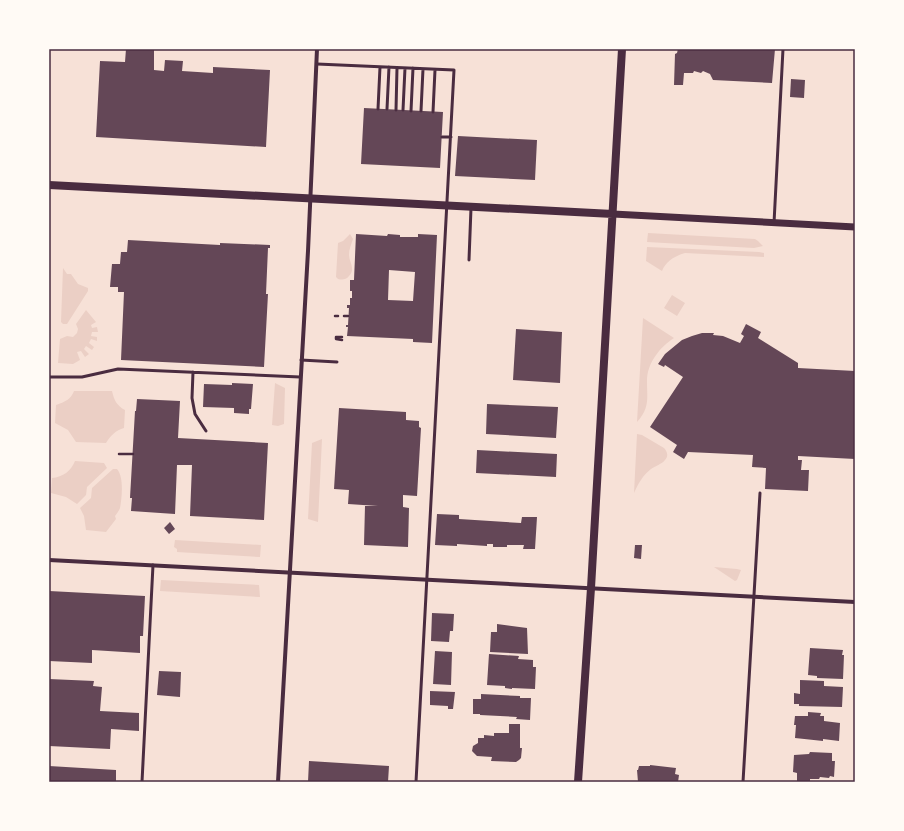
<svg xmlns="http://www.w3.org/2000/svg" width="904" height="831" viewBox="0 0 904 831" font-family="'Sofia Sans Condensed',sans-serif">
<rect width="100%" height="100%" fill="#f7e1d7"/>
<!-- green -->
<path fill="#ebcfc5" d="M648,233L755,239L758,241L763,246L754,248L647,242Z
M350,234L353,239C351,245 349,249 349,255C349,262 356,269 349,276C346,280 342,280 338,279L336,277L338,243L343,241Z
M647,247L759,252L764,253V257L685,253C675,256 666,261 662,271L646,261Z
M63,268L67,274H71L78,284L88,288V291L67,324H63L61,322Z
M672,295L685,303L677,316L664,308Z
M86,310L96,322L91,325L92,328L97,327L98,332H92L91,336L97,337V341L91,339L89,343L94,347L92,350L86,346L84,349L89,354L85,357L81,351L77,352L80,360L73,364L58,363L60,339L67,336L73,337L77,333L78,329L76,324Z
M643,318L674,338C660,347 647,363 647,381C647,398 650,408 637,422Z
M275,383L285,388L284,424L278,426L272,425Z
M74,391H112C114,400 117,406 125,410L124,428C116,430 110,436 106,443L76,442L68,430L55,423L56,405C65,402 71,399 74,391Z
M637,434L642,435L664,448C667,451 669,456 665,460C662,464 655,466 651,469C643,475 638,484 634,493Z
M322,439L318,522L308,519L312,443Z
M75,461L104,463L107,468L87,487L86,495L77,504L66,497L51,493L52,478C63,477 71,471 75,461Z
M113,469H117C124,477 122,497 120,508C119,511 117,513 115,516L116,519L106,532L86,530L84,516L80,508L91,498L92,488Z
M175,540L261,545L260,557L177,552V549L174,547Z
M714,567L737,569L741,570L737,580L735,581Z
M161,580L259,585L260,597L160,591Z"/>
<!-- building -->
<path fill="#644757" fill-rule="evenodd" d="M126,49H154V70L164,71L165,60L183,61L182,71L213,73V67L270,70L266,147L96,137L100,61L125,62Z
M678,49H775L772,83L713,80L710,74L703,71L701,73L694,71L693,73H684L683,85H674L675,54L677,53Z
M791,79L805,80L804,98L790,97Z
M364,108L443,112L440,168L361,164Z
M458,136L537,140L535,180L455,176Z
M356,234L387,236L388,234L400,235V237H418V234L437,235L432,343L413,342V339L347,336L348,327H346V325H348L349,308H347V305H350V298H352V291H350V280H354ZM389,270L415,272L413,301L388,300Z
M128,240L220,245V243L270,245V248H268L266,294H268L264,367L121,360L124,292H118V287H110L112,264H120L121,252H127Z
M746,324L761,332L758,338L798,363V368L855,371V459L798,456V460H802L801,470H809L808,491L765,489L766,468L752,467L753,455L688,452L684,459L673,452L677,445L650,427L683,377L665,365L664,367L658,364L665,354L682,340L692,336L702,333H714L713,335L723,336L740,343L744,336L741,334Z
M516,329L562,332L560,383L513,380Z
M232,383L253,384L251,409H249V414L234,413V408L203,407L204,384L232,385Z
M137,399L180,401L178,438L268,443L264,520L190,516L192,465H177L175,514L131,511L132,498H130L135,411H136Z
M487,404L558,407L556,438L486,434Z
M339,408L406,412V420L419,421V427L421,428L417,496L403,495V507L409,508L408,547L364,545L365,506H378L348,504L349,490L334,489Z
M477,450L557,454L556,477L476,473Z
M437,514L459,515V519L521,523L522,517H537L535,549H523L524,545H507V547H493V544H487V546L457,544V546L435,545Z
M170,522L175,529L169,534L164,528Z
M635,545H642L641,559L634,558Z
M49,591L145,596L143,636H140V653L92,650V663L49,661Z
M432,613L454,614L453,631H450L449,642L431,641Z
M497,624L527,628L528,654L490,652L491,632H497Z
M810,648L843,650L842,655H844L843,679L817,678V676L808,675Z
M435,651L452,652L451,685L433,684Z
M489,654L519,656L518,659L533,660V667H536L535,689L512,688V689L505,688V686L487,685Z
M159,671L181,672L180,697L157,695Z
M49,679L94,681L93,686L102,687L100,711L139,713V731L111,729L110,749L49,746Z
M800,680L824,681V686L843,687L842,707L799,706V704H794V693L800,694Z
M430,691L455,692L453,709H448V706L430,705Z
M481,694L520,696V698H531L530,720L516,719L517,717L480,715V714H473V699H481Z
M808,712L821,713L820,716H824V721L840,723L839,741L823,739V741L795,738L796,725H794L795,716H808Z
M509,724H520V748H522L521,758L519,760L516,762L491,761L492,757L477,756L472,751L473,746L478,743V738H484V735L494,736V733H509Z
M810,752L832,753V761H835L834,777L830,776L829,778L820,777L819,779H810V782H797V773L793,772L794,755L809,754Z
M309,761L389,766L388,782H308Z
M650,765L676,768L675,774L679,775L678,782H638L637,770H638L639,766H650Z
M49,766L116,770V782H49Z"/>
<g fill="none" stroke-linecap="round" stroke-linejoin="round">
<!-- path -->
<path stroke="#4a2c40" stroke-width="2.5" d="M335,316H338
M344,316H348
M342,340L336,339V337H342
M119,454H133"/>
<!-- service -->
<path stroke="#4a2c40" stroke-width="3" d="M317,64L454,70L416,782
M378,109L380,67
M387,109L389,67
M396,110L397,68
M403,110L405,68
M411,111L413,68
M421,111L423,69
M433,112L435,70
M442,137H451
M774,223L783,49
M469,260L471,208
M301,360L337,362
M193,372L192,398L195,414L206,431
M49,377H82L118,369L300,377
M142,782L153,565
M743,782L760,493"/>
<!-- minor -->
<path stroke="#4a2c40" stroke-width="4" d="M49,560L855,602
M278,782L308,251L317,49"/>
<!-- tertiary -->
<path stroke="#4a2c40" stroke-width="7" d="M613,214L855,227"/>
<!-- secondary -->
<path stroke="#4a2c40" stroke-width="8" d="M49,185L613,214
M578,782L591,588L622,49"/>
</g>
<!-- border -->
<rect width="904" height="831" fill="none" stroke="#fffaf5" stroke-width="100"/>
<rect x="50" y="50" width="804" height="731" fill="none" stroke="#4a2c40" stroke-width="1.5"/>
</svg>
